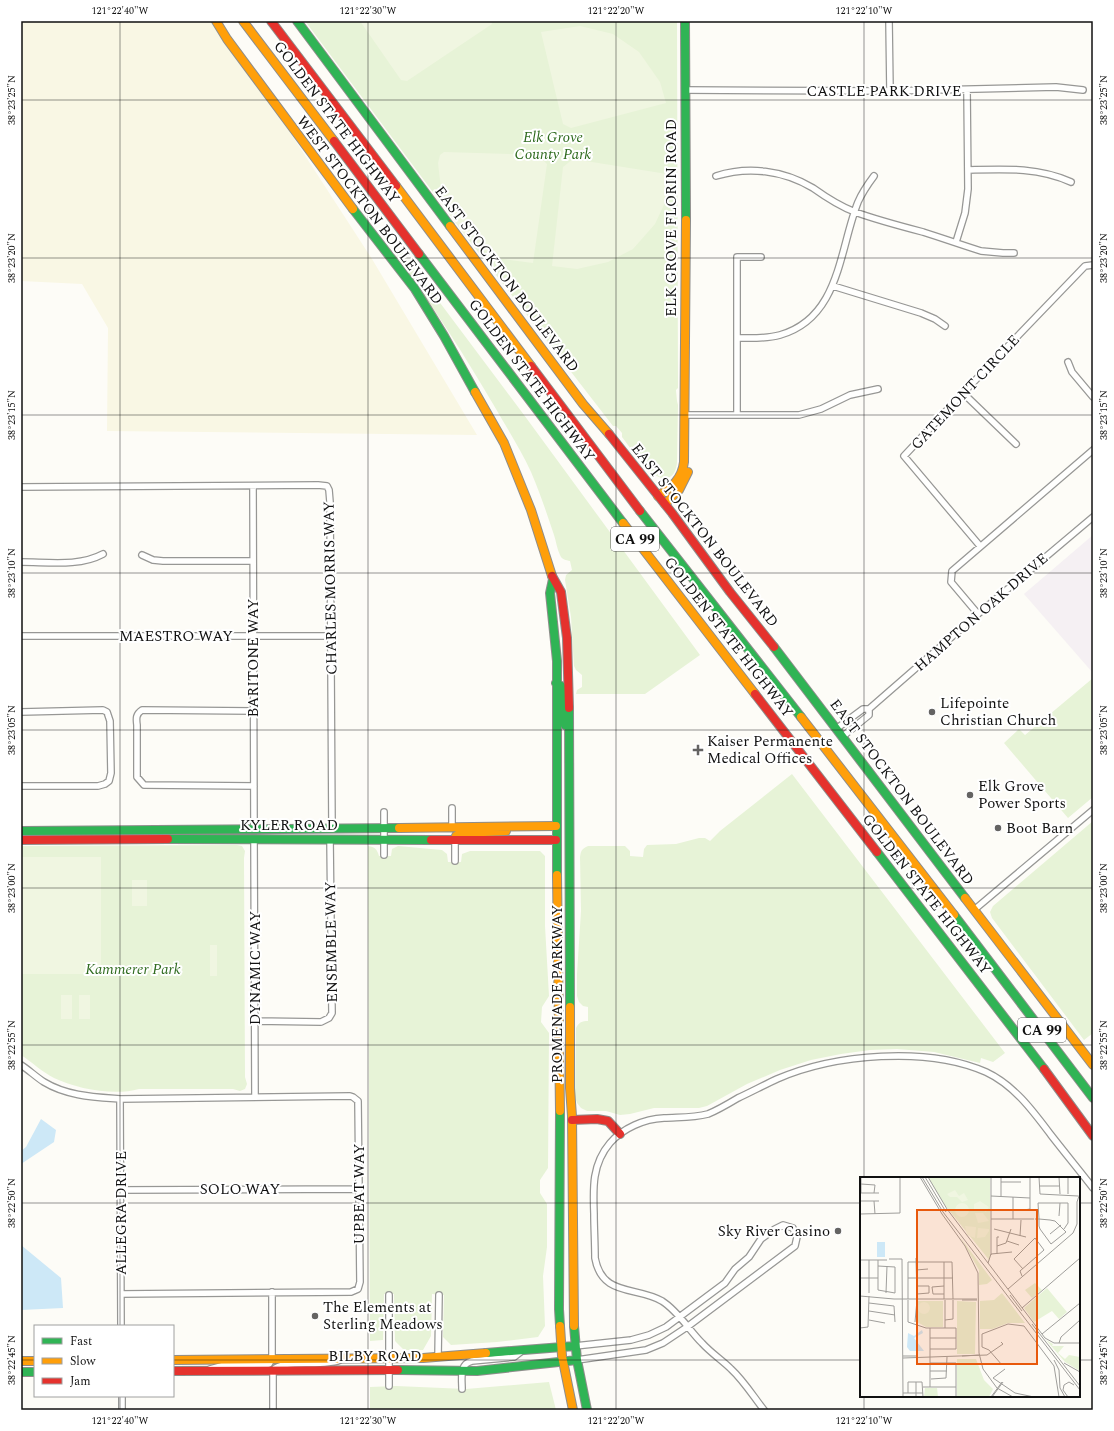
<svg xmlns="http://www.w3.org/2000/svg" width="1114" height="1431" viewBox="0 0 1114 1431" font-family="Spectral,serif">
<rect width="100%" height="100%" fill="#fdfcf7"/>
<!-- industrial -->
<path fill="#f5f0f3" d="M1093,535V673L1024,594Z"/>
<!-- farmland -->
<path fill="#f9f7e4" d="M21,21H218L372,259L477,435L107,431L108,328L82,284L21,281Z"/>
<!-- green -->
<path fill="#e7f3d7" d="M305,21H677L678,388L676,390L677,401L678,405L677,463C676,469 675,475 668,478C652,483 631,448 622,437V433L616,426H613L465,235Z
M402,252L527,419L700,655L645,694H576L577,690L582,687V675L576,670L574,666L571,617L565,580L566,575L572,570L570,561C566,560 562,560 560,555C557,549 556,541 554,535C547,514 540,493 531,472C521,450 508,430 496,409C465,356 433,305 396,257Z
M1093,678V797L1068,818L1004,743L1019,729L1025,735Z
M792,774L1005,1053L993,1062L981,1058L980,1063L934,1052L897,1049L870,1050L841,1054L811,1060L780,1070L747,1084L707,1106L699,1108H654L630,1114L620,1115L606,1111H587L581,1108L577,1103L575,1097L576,1028C579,1022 582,1021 588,1021V1007L583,1006L579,1002L577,996V974L581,911L580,857C581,850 582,849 588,846H625L630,851V856L643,857L644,849L647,845L676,844L699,838H705L710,841L720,831Z
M1093,821V1033L1084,1040L992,918L990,912L993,906Z
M237,845L242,846L245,851L244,858L245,1077L247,1084L245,1089L240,1091L233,1089H139C114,1096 77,1089 54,1078C42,1072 32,1062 21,1055V846Z
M368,846C375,847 377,849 379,856H391L392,849L398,846L442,850L447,854L448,862H461L462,854L470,851H540L545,856V926L549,996L542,1007L541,1022L549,1033L548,1168L540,1180V1193L547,1204V1247L543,1276L545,1326L538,1337L497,1342L451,1345L443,1337L444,1295L432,1294L431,1336L423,1350H404L395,1341L394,1294H384L383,1340L370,1341Z
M549,1382L556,1410H370V1387L396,1386L466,1389Z"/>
<!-- pitch -->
<path fill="#f0f6e1" d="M360,21H491L492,24L407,81L401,80Z
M580,26L613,34L639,52L660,82L666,103L571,128L563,124L541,32Z
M444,152L538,155L547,164L533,263L495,258L465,235L448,212L441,189L438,163L440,155Z
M573,159L667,174L668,196L655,224L633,249L608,262L577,269L552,266L563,167Z
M21,857H101V974H21Z
M132,880H147V906H132Z
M210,945H217V976H210Z
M61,995H72V1019H61Z
M79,995H90V1019H79Z"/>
<!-- water -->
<path fill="#cde8f7" d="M41,1119L56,1130L54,1142L21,1164V1151L26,1147Z
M21,1245L61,1278L63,1308L21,1310Z"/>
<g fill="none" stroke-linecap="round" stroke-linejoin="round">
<!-- street casing -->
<g stroke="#979795" stroke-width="8">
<path id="street" d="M889,21L890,91
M685,90L890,91L1056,87L1083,90
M969,170C1004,169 1038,167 1071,182
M716,176C748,166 783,170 813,188C827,198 839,206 855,212C877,220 900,226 923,232C942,238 962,245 981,251L1003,253H1014
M956,242L965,213L968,189L967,90
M833,286L921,313L935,319L945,326
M738,338C752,338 766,339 780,335C840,318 839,250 858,202C862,193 868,184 874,176
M1068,362L1072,372L1093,397
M963,393L1016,444
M685,415H799L821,409L850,395L878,389
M737,415V257H761
M253,486L254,830
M21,487L318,485L327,486L329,490L330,502L332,829
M980,546L904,456L963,393L1085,266L1093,265
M142,555L153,560L163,561H253
M21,562C48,562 79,567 103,554
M978,614L951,582L952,571L1093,450
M21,636H331
M253,711L142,710C136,714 136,718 137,725V777L144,785L254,786
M21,712L103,710L107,712L110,721L111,773L109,781L105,784L98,786H21
M836,729L863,709H869
M842,737L869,715V709L978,614L1093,517
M452,808V827
M384,812V855
M254,839L255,1097
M455,840V861
M974,910L1093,810
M255,1021L321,1022L329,1018L332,1013L330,839
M21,1065C29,1070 36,1077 44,1082C67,1096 94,1097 120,1099L350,1096L353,1097L358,1101L360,1282L358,1289L351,1292L121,1294
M120,1099L121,1326
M120,1190L359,1189
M389,1295V1386
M575,1346L631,1340L649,1335L666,1327L725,1283L735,1269L749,1257L761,1239L775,1229L783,1225L793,1228L797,1237L795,1246L687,1327L663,1343L646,1350L577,1360
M438,1357L439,1295
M210,1369L225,1365H264L269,1364L272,1359V1292
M462,1389C462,1378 459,1364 472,1361L514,1357L523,1350
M122,1396V1410
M273,1410V1370C284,1358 322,1368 340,1360
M764,1410C753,1396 744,1381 731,1369C722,1360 711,1353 702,1343C689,1330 678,1311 662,1301C636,1286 602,1297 595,1258C595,1243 594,1228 594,1214C593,1188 592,1164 610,1143C623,1128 644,1119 664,1118C678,1117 693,1118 708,1114C718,1110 728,1104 738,1098C751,1092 764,1085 777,1079C835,1054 927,1046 986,1072C1014,1085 1033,1111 1051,1135C1065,1153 1079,1170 1093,1188"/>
</g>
<!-- fast casing -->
<g stroke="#8e8d8b" stroke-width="10">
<path id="fast" d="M297,21L450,226
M685,21L686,220
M353,209L415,289L444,336L475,392
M419,254L623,523
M640,511L801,717
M553,579L550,593L557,661V875
M774,647L965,898
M556,683L561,686L563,690L565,725
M569,708L570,1007
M21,831L399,828
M168,839L431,840
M877,852L1044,1069
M954,915L1093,1098
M560,1111L559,1309L560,1326
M574,1326L577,1360L587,1410
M486,1353L575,1346
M398,1370L477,1371L577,1360
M21,1372H35"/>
</g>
<!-- slow casing -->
<g stroke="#8e8d8b" stroke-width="10">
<path id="slow" d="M216,21L227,39L353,209
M243,21L334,141
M396,186L531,366
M450,226L583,404L609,434
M475,392L504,443L531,510L552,576
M658,496C672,487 682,479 684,462L686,220
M665,504L679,490L688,472
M623,523L755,694
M801,717L954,915
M399,828L556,826
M455,840L456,836L461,833L506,831
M557,875L560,1111
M965,898L1093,1065
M570,1007V1088L572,1116L574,1326
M560,1326L562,1356L573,1410
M173,1360L423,1358L486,1353
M21,1361H35"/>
</g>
<!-- jam casing -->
<g stroke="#8e8d8b" stroke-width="10">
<path id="jam" d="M271,21L396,186
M334,141L419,254
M531,366L640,511
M609,434L672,513L730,592L774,647
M552,576L561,592L567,638L569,708
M755,694L877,852
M21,840L168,839
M431,840H556
M1044,1069L1093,1136
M572,1120L597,1119L608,1121L620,1134
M173,1371L398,1370"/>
</g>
<!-- street -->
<use href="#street" stroke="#fffffe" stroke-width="5.5"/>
<!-- fast -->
<use href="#fast" stroke="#30b455" stroke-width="8"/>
<!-- slow -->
<use href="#slow" stroke="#ff9f0a" stroke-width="8"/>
<!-- jam -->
<use href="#jam" stroke="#e5322d" stroke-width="8"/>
</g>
<!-- ticks -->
<path fill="none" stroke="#111" stroke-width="1" stroke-opacity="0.45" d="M120,21V1326M368,21V1410M616,21V1410M864,21V1178M21,100H1093M21,258H1093M21,415H1093M21,573H1093M21,730H1093M21,888H1093M21,1045H1093M21,1203H861M1079,1203H1093M21,1360H35M173,1360H861M1079,1360H1093M120,1396V1410M864,1396V1410"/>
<!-- markers -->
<g fill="#646362" stroke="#fff" stroke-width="1.5">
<circle cx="932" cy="712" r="4"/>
<path d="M696 744h4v4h4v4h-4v4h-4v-4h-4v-4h4z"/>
<circle cx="970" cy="795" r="4"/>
<circle cx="998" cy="828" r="4"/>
<circle cx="838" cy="1231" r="4"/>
<circle cx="315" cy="1316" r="4"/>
</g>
<g text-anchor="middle" stroke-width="4" stroke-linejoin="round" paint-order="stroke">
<!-- shield labels -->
<g fill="#fff" stroke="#585858" stroke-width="1">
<rect x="611" y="527" width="48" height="24" rx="3"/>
<rect x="1018" y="1018" width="48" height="24" rx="3"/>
</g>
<g font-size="14" font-weight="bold" fill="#111">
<text x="635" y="544">CA 99</text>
<text x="1042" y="1035">CA 99</text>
</g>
<!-- street labels -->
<g font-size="15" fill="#111" stroke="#fff">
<text x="884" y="96">CASTLE PARK DRIVE</text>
<text transform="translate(337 122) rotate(53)" y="5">GOLDEN STATE HIGHWAY</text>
<text transform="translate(370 210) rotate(53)" y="5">WEST STOCKTON BOULEVARD</text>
<text transform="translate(671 218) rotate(-90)" y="5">ELK GROVE FLORIN ROAD</text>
<text transform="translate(507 279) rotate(53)" y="5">EAST STOCKTON BOULEVARD</text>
<text transform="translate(532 380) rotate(53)" y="5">GOLDEN STATE HIGHWAY</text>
<text transform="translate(965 392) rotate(-47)" y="5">GATEMONT CIRCLE</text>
<text transform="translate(705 535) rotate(52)" y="5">EAST STOCKTON BOULEVARD</text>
<text transform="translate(330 588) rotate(-91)" y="5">CHARLES MORRIS WAY</text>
<text transform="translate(981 612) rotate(-41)" y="5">HAMPTON OAK DRIVE</text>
<text x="176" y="641">MAESTRO WAY</text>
<text transform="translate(729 637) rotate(52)" y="5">GOLDEN STATE HIGHWAY</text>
<text transform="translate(253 658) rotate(-90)" y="5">BARITONE WAY</text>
<text transform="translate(902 792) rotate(53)" y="5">EAST STOCKTON BOULEVARD</text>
<text x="289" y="830">KYLER ROAD</text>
<text transform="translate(927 894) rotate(52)" y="5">GOLDEN STATE HIGHWAY</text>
<text transform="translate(331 942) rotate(-91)" y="5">ENSEMBLE WAY</text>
<text transform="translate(255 968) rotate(-90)" y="5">DYNAMIC WAY</text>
<text transform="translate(557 994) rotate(-90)" y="5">PROMENADE PARKWAY</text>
<text x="240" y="1194">SOLO WAY</text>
<text transform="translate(359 1194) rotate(-90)" y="5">UPBEAT WAY</text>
<text transform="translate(121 1213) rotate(-90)" y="5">ALLEGRA DRIVE</text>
<text x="375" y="1361">BILBY ROAD</text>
</g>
<!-- park labels -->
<g font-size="15" font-style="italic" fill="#2f6b1f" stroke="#fff">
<text x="553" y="142">Elk Grove<tspan x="553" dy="17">County Park</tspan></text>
<text x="133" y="974">Kammerer Park</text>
</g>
<!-- poi labels -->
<g font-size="15" fill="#111" stroke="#fff" text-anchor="start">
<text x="940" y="708">Lifepointe<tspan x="940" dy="17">Christian Church</tspan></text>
<text x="707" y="746">Kaiser Permanente<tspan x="707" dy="17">Medical Offices</tspan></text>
<text x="978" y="791">Elk Grove<tspan x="978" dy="17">Power Sports</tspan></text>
<text x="1006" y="833">Boot Barn</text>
<text x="830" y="1236" text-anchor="end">Sky River Casino</text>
<text x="323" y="1312">The Elements at<tspan x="323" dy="17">Sterling Meadows</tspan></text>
</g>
</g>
<!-- overview -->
<g transform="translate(860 1177)">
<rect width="220" height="220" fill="#fdfcf7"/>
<path d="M68,0H130V84L84,27ZM100,60L132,103L127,107L119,108V93ZM175,106L182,113L172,121L165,113ZM187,111L207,135L199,142L192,134L174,145L164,131ZM142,116L165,146H148L132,152H120V124L134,123ZM58,124H83V150H66L57,145ZM97,124L116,125L115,177H97ZM186,163L193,167L192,169H204L198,176L205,182L209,178L220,180V194L205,185ZM97,182H116L124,203L133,212L129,220H97ZM65,211H77L78,220H64Z" fill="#e7f3d7"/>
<path d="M95,13L99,19L104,16L108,23L102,25L97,20H90L87,17ZM120,24L129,30L126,35L121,32H114V27ZM95 33a7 7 0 1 1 14 0a7 7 0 1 1-14 0ZM115,36H123L129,44L118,46ZM105,49L116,50L115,61L107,58ZM118,51L129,52V54L125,60L117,61ZM58 131a6 6 0 1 1 12 0a6 6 0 1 1-12 0Z" fill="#f0f6e1"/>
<path d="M17,65H25V80H17ZM62,153L63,156L54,161L64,174H50L47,170L48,156L54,159Z" fill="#cde8f7"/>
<path fill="none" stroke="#9f9e9b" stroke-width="1" d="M1,0V16M60,0L82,37L105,69L118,96L119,176L123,192L137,211L153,220M62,0L83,35L220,213M65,0L86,35M68,0L87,32L128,86M131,0V78M179,0L180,17L218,19M199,0L200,17M208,0V17M141,5H161M1,7L15,8L14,16M179,9H199M0,16H19M131,19L170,21M141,19V0M0,24H19M14,24L15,37M164,33L170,32V0M0,37L40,36V0M199,39L200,26M131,42H174M153,42V20M175,42H179L190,43L195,44L206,55L191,67L180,52L179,49V42L178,26H208V46L204,52M134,52L166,60M190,57L201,48M160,59L161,43M147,64L159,68M137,69L146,66L151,52M131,77L152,75M131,77L128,86L185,161L194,166H220M137,77V60H139M56,81L57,122M29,82H42L43,220M0,83H27M84,85V122M18,89L35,90V116L18,113V83M56,93L68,92M162,99L160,94L184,73L175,61L154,82L163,92M1,101H18M48,101H93M57,109H69V116L57,117M84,109L72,110L73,117H84M148,112L213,56L217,47V25L220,16M0,113V85M9,116V83M26,116L27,89M150,118L162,134M0,119L34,122H117M48,122V85H92L93,122M48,123V145L66,151H96V172H70M102,123H117M9,126L34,129L35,145M162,131L220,81M9,134L35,138M9,143L25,146M85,143L93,142V123M55,145L57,123M172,147L220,209M0,151L8,150L9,119M70,151V210M85,151V123M182,157L220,126M70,161H96M199,166L201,160L220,143M43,179H57M102,179L119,178M43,181L127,178L143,167L141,165M194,183L199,193L200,211L205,220M70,186H96V220M204,186L220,195M142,188L129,173L122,170V157L148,147L164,149L194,189L199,220M145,192L133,201L155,216L174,220M70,194H87M71,202L86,201L87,180M56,205V220M63,210H96M43,216H63M48,216V205H62L63,220M131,220L142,205M132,220L143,205M208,220L203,213L204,208L209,205L214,208"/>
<path fill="#e8590c" fill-opacity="0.15" stroke="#e8590c" stroke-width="2" d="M57,33H177V187H57Z"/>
<rect width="220" height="220" fill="none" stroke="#111" stroke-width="2"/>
</g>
<!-- border -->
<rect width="1114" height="1431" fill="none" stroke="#ffffff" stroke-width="44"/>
<!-- legend -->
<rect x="34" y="1325" width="140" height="72" fill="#ffffff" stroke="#a0a0a0"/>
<rect x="42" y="1338" width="20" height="6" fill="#30b455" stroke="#a0a0a0"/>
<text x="70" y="1345" font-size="12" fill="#111111">Fast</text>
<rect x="42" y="1358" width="20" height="6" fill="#ff9f0a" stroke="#a0a0a0"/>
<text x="70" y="1365" font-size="12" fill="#111111">Slow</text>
<rect x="42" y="1378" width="20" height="6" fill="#e5322d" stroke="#a0a0a0"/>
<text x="70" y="1385" font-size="12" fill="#111111">Jam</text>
<rect x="22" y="22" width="1070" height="1387" fill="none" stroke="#111" stroke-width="1.5"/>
<g font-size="10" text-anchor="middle" fill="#111">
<text x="120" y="14">121°22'40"W</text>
<text x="368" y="14">121°22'30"W</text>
<text x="616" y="14">121°22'20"W</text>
<text x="864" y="14">121°22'10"W</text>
<text transform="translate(11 100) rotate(-90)" y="4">38°23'25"N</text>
<text transform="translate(1103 100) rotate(-90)" y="4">38°23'25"N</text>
<text transform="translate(11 258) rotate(-90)" y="4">38°23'20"N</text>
<text transform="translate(1103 258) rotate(-90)" y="4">38°23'20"N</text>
<text transform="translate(11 415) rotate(-90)" y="4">38°23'15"N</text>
<text transform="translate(1103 415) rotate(-90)" y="4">38°23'15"N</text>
<text transform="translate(11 573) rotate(-90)" y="4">38°23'10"N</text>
<text transform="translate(1103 573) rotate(-90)" y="4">38°23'10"N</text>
<text transform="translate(11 730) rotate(-90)" y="4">38°23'05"N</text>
<text transform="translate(1103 730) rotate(-90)" y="4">38°23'05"N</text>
<text transform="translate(11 888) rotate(-90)" y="4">38°23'00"N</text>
<text transform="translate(1103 888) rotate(-90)" y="4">38°23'00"N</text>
<text transform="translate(11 1045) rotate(-90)" y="4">38°22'55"N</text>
<text transform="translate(1103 1045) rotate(-90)" y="4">38°22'55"N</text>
<text transform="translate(11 1203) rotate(-90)" y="4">38°22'50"N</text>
<text transform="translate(1103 1203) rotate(-90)" y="4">38°22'50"N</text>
<text transform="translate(11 1360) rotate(-90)" y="4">38°22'45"N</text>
<text transform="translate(1103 1360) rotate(-90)" y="4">38°22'45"N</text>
<text x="120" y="1424">121°22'40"W</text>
<text x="368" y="1424">121°22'30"W</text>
<text x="616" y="1424">121°22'20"W</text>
<text x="864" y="1424">121°22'10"W</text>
</g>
</svg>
